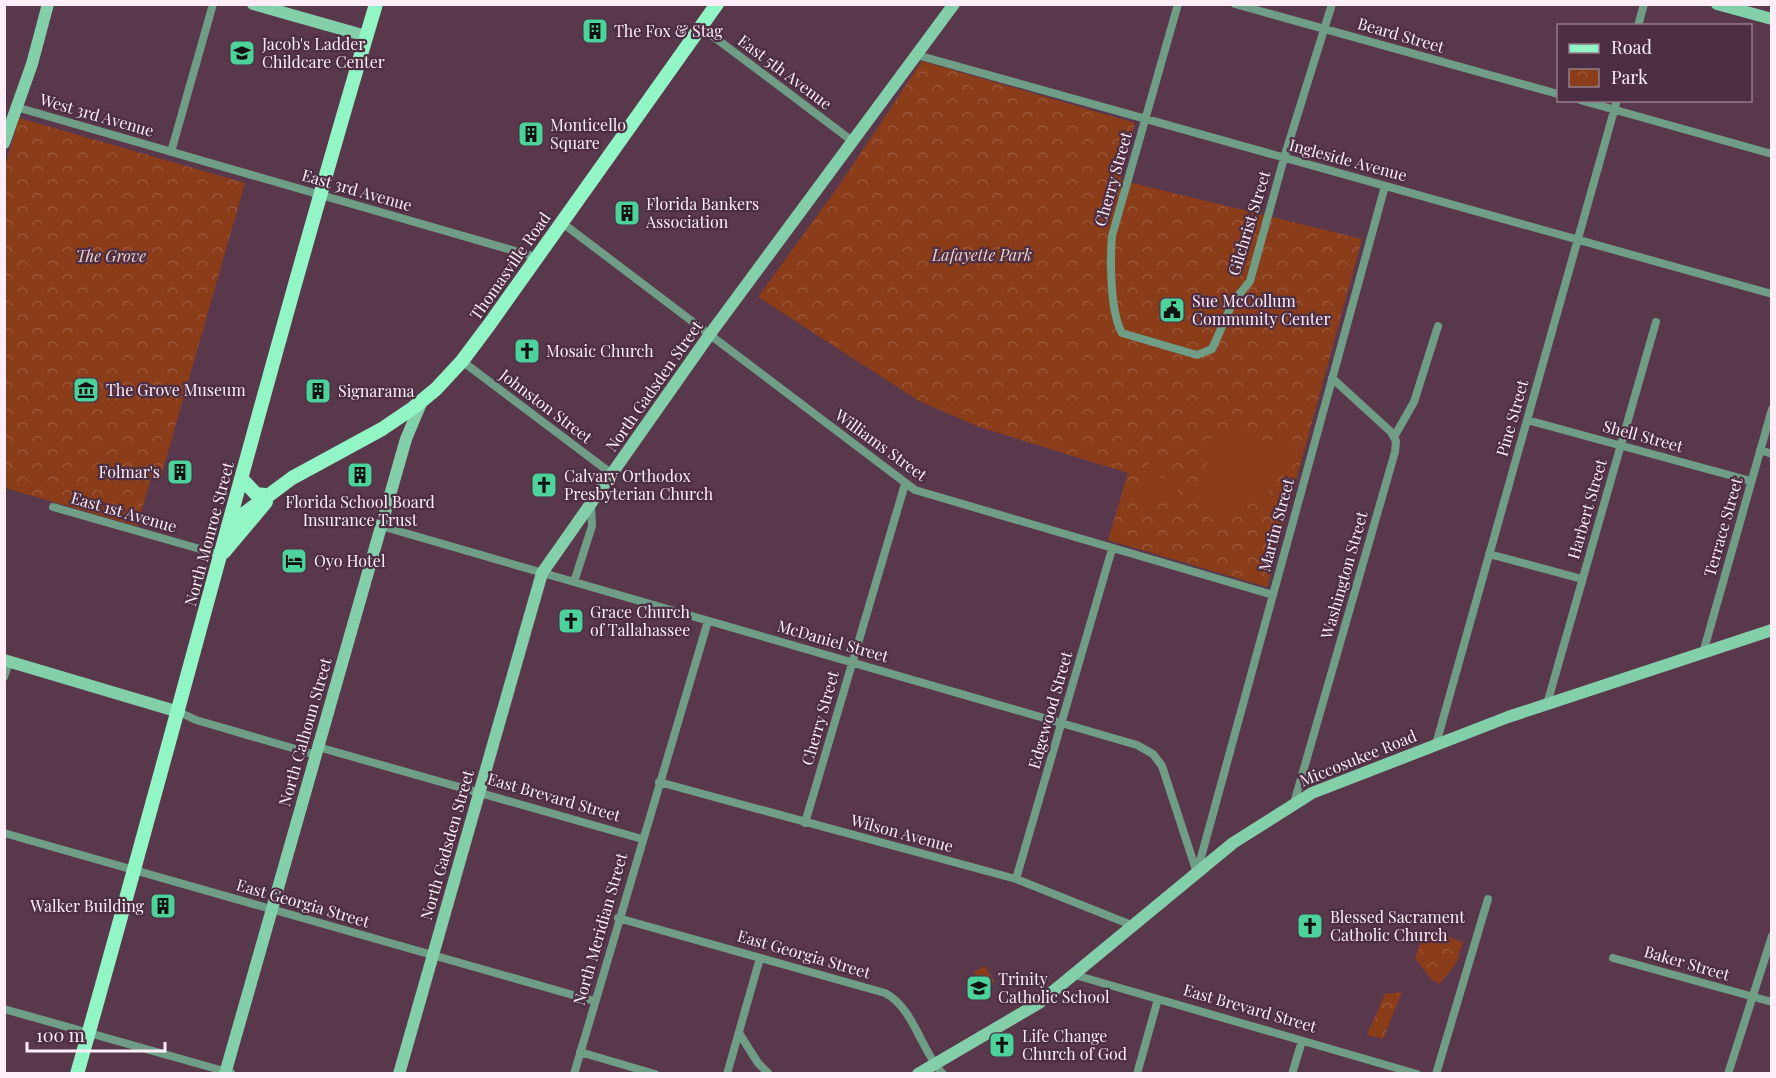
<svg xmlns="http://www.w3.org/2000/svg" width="1776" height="1078" viewBox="0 0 1776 1078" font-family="'Playfair Display',serif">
<defs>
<pattern id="park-crowns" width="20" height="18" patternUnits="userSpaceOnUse" patternTransform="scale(1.5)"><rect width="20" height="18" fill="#8b3c19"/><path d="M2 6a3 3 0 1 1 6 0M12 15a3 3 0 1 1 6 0" fill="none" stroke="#9c583b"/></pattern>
</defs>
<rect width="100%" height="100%" fill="#59384c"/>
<!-- park -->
<path fill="url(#park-crowns)" d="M922,61L1135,123L1120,180L1362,239L1267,587L1108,540L1128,473L979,427L919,401L758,297L838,187Z
M19,118L245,183L160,480L151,478L137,526L5,488L4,170Z
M1425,929L1463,942L1456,964L1439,984L1431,979L1415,958Z
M985,966L994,982L983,988L974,972Z
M1402,992L1383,1039L1367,1035L1385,994Z"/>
<!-- pitch -->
<path fill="#8b3c19" d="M1218,428L1294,449C1276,493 1250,518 1200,509L1212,433Z
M1149,462L1164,466L1155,498L1140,494Z
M1168,467L1183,472L1174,503L1159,499Z"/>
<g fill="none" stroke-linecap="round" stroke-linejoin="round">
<!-- street -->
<path stroke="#6f9d86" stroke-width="8" d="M1178,4L1112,236C1110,260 1110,312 1122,333L1197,355L1212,349L1233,302L1250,281L1284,158L1332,4
M1235,4L1558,94
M1638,26L1644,4
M702,28L851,140
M917,55L1772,294
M1580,100L1772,154
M16,107L536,257
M171,152L213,4
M561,222L915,490L1273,595
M462,361L612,474
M1527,420L1751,481
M1394,437L1414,402L1438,326
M1760,450L1772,454
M53,507L221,555
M381,526L1137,745L1153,754L1162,766L1197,873
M1489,554L1582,579
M574,582L592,526L591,504
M1703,653L1772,409
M4,677L9,662
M1547,704L1656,322
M179,712L196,720L316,755
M1436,744L1617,100
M318,747L642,839
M659,782L1016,879L1134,926
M1294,803L1395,452L1396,441L1391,432L1332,378
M805,823L905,484
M4,833L594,1001
M1197,872L1385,186
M1016,879L1112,549
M618,918L885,993C914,1008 921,1051 943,1074
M1613,958L1772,1002
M1075,975L1417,1074
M4,1009L231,1073
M739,1033L758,1063L769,1074
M580,1052L655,1074
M574,1074L708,621
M727,1074L760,958
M1137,1074L1158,999
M1292,1074L1302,1041
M1436,1074L1488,899
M1728,1074L1772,936"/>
<!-- secondary -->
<path stroke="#83cfaa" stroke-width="12" d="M253,4L366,36
M1717,4L1772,19
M4,143L32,64L48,4
M4,660L179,712
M225,1074L406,439L422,401
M399,1074L542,573L710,334L954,4
M918,1074L1039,1003L1233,843L1312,793L1508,717L1772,630"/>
<!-- primary -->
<path stroke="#92f5c5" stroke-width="14" d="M241,478L256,494L265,495
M229,525L292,478L382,429L413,408L436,389L462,361L489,325L717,4
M224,552L266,502
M77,1074C178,718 270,359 376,4"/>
</g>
<!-- icons -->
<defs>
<g id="building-square" transform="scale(1.35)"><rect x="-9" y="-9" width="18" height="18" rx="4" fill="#4cd39b" stroke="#4d2e42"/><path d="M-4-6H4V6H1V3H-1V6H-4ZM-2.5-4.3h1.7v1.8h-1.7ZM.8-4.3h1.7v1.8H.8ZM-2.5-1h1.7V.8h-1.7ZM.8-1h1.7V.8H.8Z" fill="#111"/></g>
<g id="school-square" transform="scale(1.35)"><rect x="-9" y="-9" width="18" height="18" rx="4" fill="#4cd39b" stroke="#4d2e42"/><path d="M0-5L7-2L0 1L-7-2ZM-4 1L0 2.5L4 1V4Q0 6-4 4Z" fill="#111"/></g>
<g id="civic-square" transform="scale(1.35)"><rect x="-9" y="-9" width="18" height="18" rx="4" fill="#4cd39b" stroke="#4d2e42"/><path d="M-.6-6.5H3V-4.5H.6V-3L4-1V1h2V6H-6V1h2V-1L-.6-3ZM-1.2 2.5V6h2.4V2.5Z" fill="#111"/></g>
<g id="church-square" transform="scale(1.35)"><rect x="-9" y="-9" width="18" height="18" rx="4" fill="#4cd39b" stroke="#4d2e42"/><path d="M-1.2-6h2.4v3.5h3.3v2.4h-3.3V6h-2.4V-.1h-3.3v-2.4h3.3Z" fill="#111"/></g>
<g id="museum-square" transform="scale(1.35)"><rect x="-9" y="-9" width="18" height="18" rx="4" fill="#4cd39b" stroke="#4d2e42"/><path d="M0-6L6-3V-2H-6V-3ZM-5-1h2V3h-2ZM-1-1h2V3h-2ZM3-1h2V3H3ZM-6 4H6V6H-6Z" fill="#111"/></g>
<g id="hotel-square" transform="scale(1.35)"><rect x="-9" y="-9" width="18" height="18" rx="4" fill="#4cd39b" stroke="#4d2e42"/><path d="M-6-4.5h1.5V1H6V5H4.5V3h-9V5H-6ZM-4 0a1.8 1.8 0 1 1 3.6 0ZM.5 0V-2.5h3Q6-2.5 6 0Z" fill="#111"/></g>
</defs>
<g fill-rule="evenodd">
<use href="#building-square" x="595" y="31"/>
<use href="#school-square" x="242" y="53"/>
<use href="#building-square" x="531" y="134"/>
<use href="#building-square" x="627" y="213"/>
<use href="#civic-square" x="1172" y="310"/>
<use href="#church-square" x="527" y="351"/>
<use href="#museum-square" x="86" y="390"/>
<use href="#building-square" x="318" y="391"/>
<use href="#building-square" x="180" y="472"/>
<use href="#building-square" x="360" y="475"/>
<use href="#church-square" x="544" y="485"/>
<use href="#hotel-square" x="294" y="561"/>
<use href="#church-square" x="571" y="621"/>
<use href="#building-square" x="163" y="906"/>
<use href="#church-square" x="1310" y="926"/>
<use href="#school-square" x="979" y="988"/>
<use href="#church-square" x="1002" y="1045"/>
</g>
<g text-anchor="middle" stroke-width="4.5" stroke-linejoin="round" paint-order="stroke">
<!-- poi labels -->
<g font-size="16" fill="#ffeef8" stroke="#4d2e42" text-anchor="start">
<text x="614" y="37">The Fox &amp; Stag</text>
<text x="262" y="50">Jacob's Ladder<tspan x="262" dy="18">Childcare Center</tspan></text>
<text x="550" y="131">Monticello<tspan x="550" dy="18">Square</tspan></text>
<text x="646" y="210">Florida Bankers<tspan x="646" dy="18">Association</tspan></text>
<text x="1192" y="307">Sue McCollum<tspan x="1192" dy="18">Community Center</tspan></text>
<text x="546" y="357">Mosaic Church</text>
<text x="106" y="396">The Grove Museum</text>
<text x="338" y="397">Signarama</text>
<text x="160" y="478" text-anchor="end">Folmar's</text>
<text x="564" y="482">Calvary Orthodox<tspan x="564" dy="18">Presbyterian Church</tspan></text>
<text x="360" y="508" text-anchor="middle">Florida School Board<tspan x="360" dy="18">Insurance Trust</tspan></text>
<text x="314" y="567">Oyo Hotel</text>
<text x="590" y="618">Grace Church<tspan x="590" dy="18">of Tallahassee</tspan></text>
<text x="144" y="912" text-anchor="end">Walker Building</text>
<text x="1330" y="923">Blessed Sacrament<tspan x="1330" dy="18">Catholic Church</tspan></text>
<text x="998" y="985">Trinity<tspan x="998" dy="18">Catholic School</tspan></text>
<text x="1022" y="1042">Life Change<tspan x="1022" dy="18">Church of God</tspan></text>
</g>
<!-- street labels -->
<g font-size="16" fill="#ffeef8" stroke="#4d2e42">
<text transform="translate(1401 35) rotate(16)" y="6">Beard Street</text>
<text transform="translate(785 72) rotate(37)" y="6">East 5th Avenue</text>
<text transform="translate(97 115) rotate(16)" y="6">West 3rd Avenue</text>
<text transform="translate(1348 160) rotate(15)" y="6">Ingleside Avenue</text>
<text transform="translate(1113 179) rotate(-74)" y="6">Cherry Street</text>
<text transform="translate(357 190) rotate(16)" y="6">East 3rd Avenue</text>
<text transform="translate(1249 223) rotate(-73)" y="6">Gilchrist Street</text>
<text transform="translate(510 266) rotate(-55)" y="6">Thomasville Road</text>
<text transform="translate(654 386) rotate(-55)" y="6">North Gadsden Street</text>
<text transform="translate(546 406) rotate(37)" y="6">Johnston Street</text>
<text transform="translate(1512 418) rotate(-74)" y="6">Pine Street</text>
<text transform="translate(1643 436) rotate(15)" y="6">Shell Street</text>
<text transform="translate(881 445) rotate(36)" y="6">Williams Street</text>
<text transform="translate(1587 509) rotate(-74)" y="6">Harbert Street</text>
<text transform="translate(124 512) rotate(16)" y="6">East 1st Avenue</text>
<text transform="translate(1276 525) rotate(-75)" y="6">Martin Street</text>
<text transform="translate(1723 527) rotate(-74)" y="6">Terrace Street</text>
<text transform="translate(209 534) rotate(-75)" y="6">North Monroe Street</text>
<text transform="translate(1344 575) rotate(-74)" y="6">Washington Street</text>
<text transform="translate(833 641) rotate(16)" y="6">McDaniel Street</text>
<text transform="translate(1050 710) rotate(-74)" y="6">Edgewood Street</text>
<text transform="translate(820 718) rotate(-74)" y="6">Cherry Street</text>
<text transform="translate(305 732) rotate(-74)" y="6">North Calhoun Street</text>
<text transform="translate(1358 758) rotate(-22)" y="6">Miccosukee Road</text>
<text transform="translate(554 797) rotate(16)" y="6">East Brevard Street</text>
<text transform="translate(902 833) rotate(15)" y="6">Wilson Avenue</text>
<text transform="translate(447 845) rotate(-74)" y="6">North Gadsden Street</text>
<text transform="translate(303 903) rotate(16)" y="6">East Georgia Street</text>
<text transform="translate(600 929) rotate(-74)" y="6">North Meridian Street</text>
<text transform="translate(804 954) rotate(16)" y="6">East Georgia Street</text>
<text transform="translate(1687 963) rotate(16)" y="6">Baker Street</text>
<text transform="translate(1250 1008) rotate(16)" y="6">East Brevard Street</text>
</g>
<!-- park labels -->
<g font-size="16" font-style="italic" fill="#edd2c8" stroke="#4d2e42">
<text x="982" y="261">Lafayette Park</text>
<text x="111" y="262">The Grove</text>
</g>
</g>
<!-- border -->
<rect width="1776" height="1078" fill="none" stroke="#ffeef8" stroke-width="12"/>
<!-- legend -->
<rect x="1557" y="24" width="195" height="78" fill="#4d2e42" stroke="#947b8b" stroke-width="1.5"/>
<rect x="1569" y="44" width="30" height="9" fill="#92f5c5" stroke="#947b8b" stroke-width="1.5"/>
<text x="1611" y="54" font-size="18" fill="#ffeef8">Road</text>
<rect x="1569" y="69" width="30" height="18" fill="url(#park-crowns)" stroke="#947b8b" stroke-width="1.5"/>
<text x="1611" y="84" font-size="18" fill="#ffeef8">Park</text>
<!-- scale -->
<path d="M27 1042v9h138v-9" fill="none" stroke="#ffeef8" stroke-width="3"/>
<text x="36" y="1042" font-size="18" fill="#ffeef8" stroke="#4d2e42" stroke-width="4.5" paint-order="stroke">100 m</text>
</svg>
